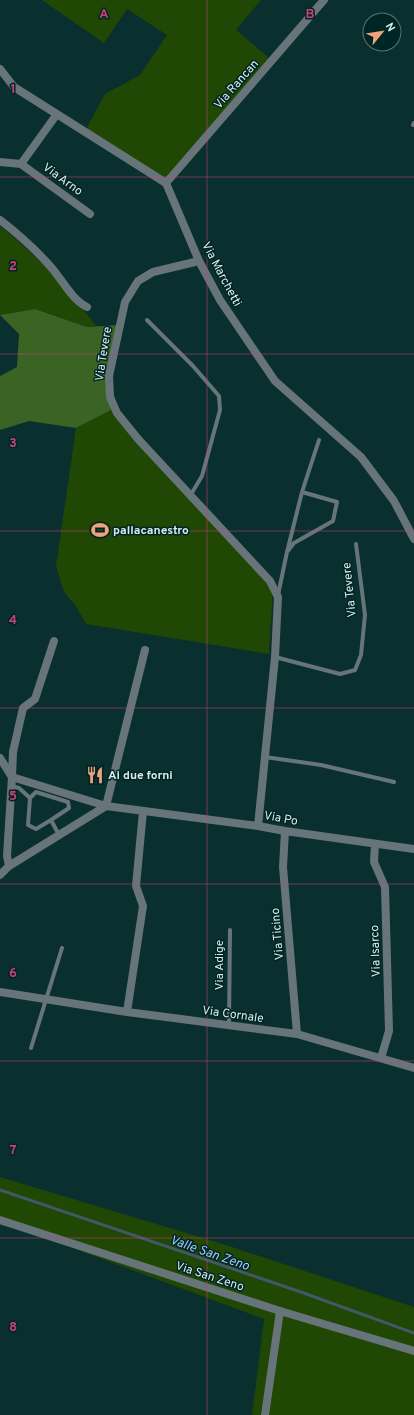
<svg xmlns="http://www.w3.org/2000/svg" width="414" height="1415" viewBox="0 0 414 1415" font-family="Overpass,sans-serif">
<rect width="100%" height="100%" fill="#0a2f2f"/>
<!-- green -->
<path fill="#204703" d="M42,0H261L236,30L274,62L165,188L84,133L105,94L140,75L167,35L127,9L104,43Z
M0,226C37,256 68,288 96,326L87,327L35,309L0,315Z
M117,407L218,527L274,579L269,650L270,654L86,624L75,605L64,592L56,566L76,428Z
M0,1177L223,1244L414,1307V1415H252L264,1319L0,1221Z"/>
<!-- forest -->
<path fill="#3b6424" d="M35,309L87,327L120,325L111,382L117,407L76,428L29,421L0,430V376L17,367L19,334L0,315Z"/>
<g fill="none" stroke-linecap="round" stroke-linejoin="round">
<!-- stream -->
<path stroke="#41576a" stroke-width="3" d="M0,1190L301,1292L414,1333"/>
<!-- service -->
<path stroke="#67757a" stroke-width="4" d="M413,125L414,123
M147,320L193,366L219,396L220,410L202,476L190,496
M302,492L319,440
M278,595L287,552L294,543L333,521L337,502L302,492L287,552
M275,657L340,674L355,670L361,655L365,615L356,544
M265,757L321,765L394,782
M11,786L19,788L30,798
M51,820L69,808L68,802L36,792L30,798L28,825L36,829L51,820L59,835
M229,1025L230,930
M31,1048L62,948"/>
<!-- minor -->
<path stroke="#67757a" stroke-width="8" d="M0,69L14,87L166,183L199,261L220,300L275,381L361,457L394,501L414,539
M57,114L21,164L90,214
M0,162L21,164
M166,183L324,0
M0,220C18,234 35,249 50,266C62,279 71,299 87,307
M199,261L153,272L138,281L125,302L109,376L110,397L117,413L138,439L270,581L278,597L275,657L258,826
M54,641L35,699L23,708L13,752L12,777L106,806L145,650
M0,758L12,777L7,856L9,866
M285,831L283,867L297,1034
M375,844L374,862L385,887L389,1031L381,1058
M0,875L9,866L106,806L258,826L285,831L414,849
M0,992L127,1012L297,1034L414,1068
M127,1012L143,906L136,886L143,811
M265,1415L280,1311"/>
<!-- tertiary -->
<path stroke="#67757a" stroke-width="8" d="M0,1220L280,1311L414,1351"/>
</g>
<!-- grid -->
<path fill="none" stroke="#c64278" stroke-width="1" stroke-opacity="0.55" d="M207,0V1415M0,177H414M0,354H414M0,531H414M0,708H414M0,884H414M0,1061H414M0,1238H414"/>
<!-- icons -->
<defs>
<g id="stadium-bare" transform="scale(1.38)"><path d="M0-5a6.5 5 0 1 0 0 10a6.5 5 0 1 0 0-10ZM-3.5-1.8h7v3.6h-7Z" fill="#f0a279" stroke="#002525" stroke-width="2.5" paint-order="stroke"/></g>
<g id="restaurant-bare" transform="scale(1.38)"><path d="M-5-6h1v4h1v-4h1v4h1v-4h1v5L-1.5 .5V6h-2V.5L-5-1ZM5-6V6H3V1.5H1.5Q1.5-4 5-6Z" fill="#f0a279" stroke="#002525" stroke-width="2.5" paint-order="stroke"/></g>
</defs>
<g fill-rule="evenodd">
<use href="#stadium-bare" x="100" y="530"/>
<use href="#restaurant-bare" x="95" y="775"/>
</g>
<g text-anchor="middle" stroke-width="3" stroke-linejoin="round" paint-order="stroke">
<!-- street labels -->
<g font-size="12" fill="#d8eceb" stroke="#002525">
<text transform="translate(236 84) rotate(-49)" y="4">Via Rancan</text>
<text transform="translate(63 179) rotate(36)" y="4">Via Arno</text>
<text transform="translate(222 274) rotate(62)" y="4">Via Marchetti</text>
<text transform="translate(103 354) rotate(-81)" y="4">Via Tevere</text>
<text transform="translate(349 590) rotate(-96)" y="4">Via Tevere</text>
<text transform="translate(281 818) rotate(10)" y="4">Via Po</text>
<text transform="translate(277 934) rotate(-95)" y="4">Via Ticino</text>
<text transform="translate(375 951) rotate(-92)" y="4">Via Isarco</text>
<text transform="translate(219 965) rotate(-90)" y="4">Via Adige</text>
<text transform="translate(233 1014) rotate(8)" y="4">Via Cornale</text>
<text transform="translate(210 1276) rotate(18)" y="4">Via San Zeno</text>
</g>
<!-- poi labels -->
<g font-size="12" font-weight="bold" fill="#d8eceb" stroke="#002525" text-anchor="start">
<text x="113" y="534">pallacanestro</text>
<text x="108" y="779">Ai due forni</text>
</g>
<!-- water labels -->
<g font-size="13" font-style="italic" fill="#a0c9f9" stroke="#002525">
<text transform="translate(210 1252) rotate(19)" y="5">Valle San Zeno</text>
</g>
</g>
<g font-size="13" text-anchor="middle" font-weight="bold" fill="#c64278" stroke="#002525" stroke-width="3" stroke-linejoin="round" paint-order="stroke">
<text x="104" y="18">A</text>
<text x="310" y="18">B</text>
<text x="13" y="93">1</text>
<text x="13" y="270">2</text>
<text x="13" y="447">3</text>
<text x="13" y="624">4</text>
<text x="13" y="800">5</text>
<text x="13" y="977">6</text>
<text x="13" y="1154">7</text>
<text x="13" y="1331">8</text>
</g>
<!-- north arrow -->
<g transform="translate(382 32) rotate(60)"><circle r="19" fill="#002525" stroke="#567574"/>
<path d="M0-3L7 15L0 10L-7 15Z" fill="#f0a279"/>
<text y="-6" font-size="11" font-weight="bold" text-anchor="middle" fill="#d8eceb">N</text>
</g>
</svg>
